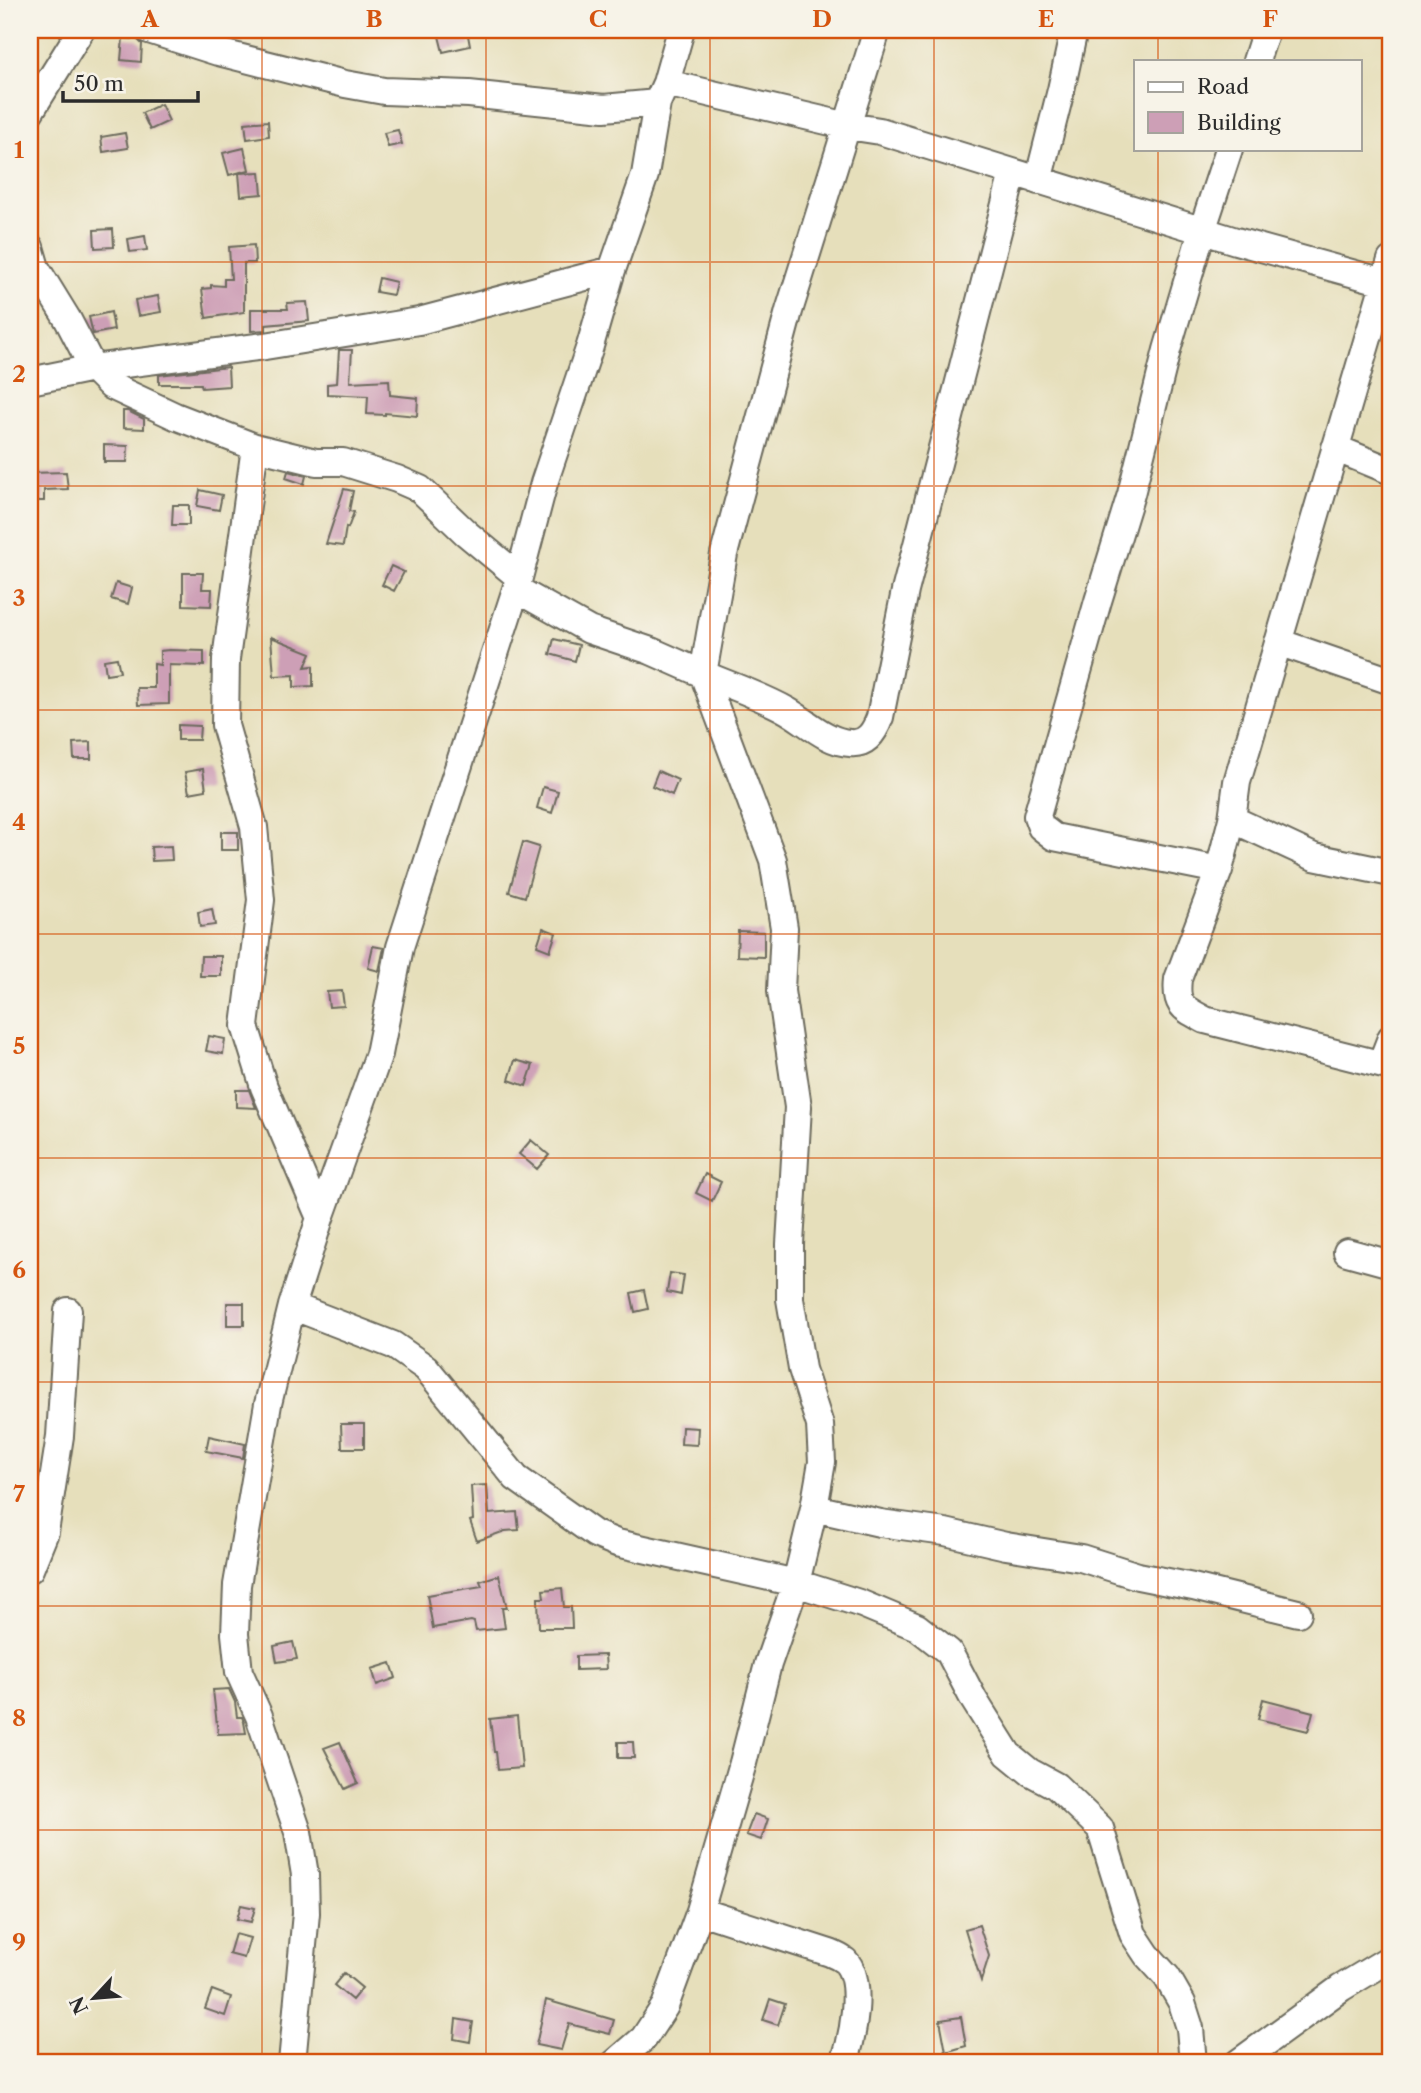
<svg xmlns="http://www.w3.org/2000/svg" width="1421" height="2093" viewBox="0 0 1421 2093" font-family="'Libre Caslon Text',serif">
<rect width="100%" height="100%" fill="#f7f3e8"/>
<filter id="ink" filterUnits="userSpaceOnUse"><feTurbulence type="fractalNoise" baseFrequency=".0143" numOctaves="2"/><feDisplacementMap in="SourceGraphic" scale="14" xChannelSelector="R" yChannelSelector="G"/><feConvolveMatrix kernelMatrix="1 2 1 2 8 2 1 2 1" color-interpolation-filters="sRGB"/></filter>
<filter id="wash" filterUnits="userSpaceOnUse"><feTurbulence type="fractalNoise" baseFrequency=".00686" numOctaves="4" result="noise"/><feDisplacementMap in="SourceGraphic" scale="28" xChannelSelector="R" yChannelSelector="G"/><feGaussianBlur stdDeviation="1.57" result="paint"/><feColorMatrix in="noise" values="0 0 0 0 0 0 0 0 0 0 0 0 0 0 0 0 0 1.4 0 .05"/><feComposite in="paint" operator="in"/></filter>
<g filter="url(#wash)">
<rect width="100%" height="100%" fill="#e6dfbb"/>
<g id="blocks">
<!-- building -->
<path fill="#cd9fb6" d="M467,30L470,46L443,52L439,36Z
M123,38L137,39L142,44L141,62L121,60Z
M161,104L169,121L150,130L142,113Z
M268,121L269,136L247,139L245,123Z
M398,130L402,144L388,147L384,133Z
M125,133L128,148L103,152L101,137Z
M244,148L249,170L229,175L223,153Z
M260,172L262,194L241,196L239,173Z
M113,229L114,247L95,248L94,230Z
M145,236L147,250L130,252L128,239Z
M254,245L255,263H244V312L206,318L202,289L211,288V285L224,286V279H231L229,247Z
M379,278L396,282L393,295L376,292Z
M158,296L161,312L138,316L135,300Z
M307,302L309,321L266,325V330L251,331V309H288L287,303Z
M111,312L114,330L93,334L89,317Z
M339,350H352L350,382L389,380L390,395L418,398L417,416L385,413V415L367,414L368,396L327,394V384L337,383Z
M228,367L229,386L202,388L201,384H159V375Z
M123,411H128L144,419V429L123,428Z
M104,445L128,446L127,462H104Z
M288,471L306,476L304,484L286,478Z
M66,472L68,489L44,490V501H30V473Z
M344,489L353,491L349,511L354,512L348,528L346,527L343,546L326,544Z
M200,490L222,495L219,510L197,506Z
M173,505H189V525H172Z
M391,566L404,572L394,591L382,585Z
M183,573H203L202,589H212L211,606L183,605Z
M116,583L132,588L128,604L111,599Z
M271,637L311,653L305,667L313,666V686L294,687V675L274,676Z
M554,639L579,645L575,661L550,654Z
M169,650L204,651V666L169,665V704L138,705L137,688H154V664L160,665V651Z
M117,658L120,672L106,674L104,660Z
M178,725L200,726L199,740H178Z
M91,742V759H74L73,743Z
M203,769L206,790L189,793L185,772Z
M658,771L678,780L672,795L652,786Z
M543,787L558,791L552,813L537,808Z
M221,832H238V850H221Z
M523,842L539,847L525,897L509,892Z
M171,846L172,860L152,861L151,847Z
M212,909L215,925L200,927L198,912Z
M543,928L556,933L550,951L537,946Z
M738,931L764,932V957L737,956Z
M373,946L384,948L379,971L368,968Z
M201,956H221V976H200Z
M342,991L344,1006L329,1007L327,992Z
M209,1036L225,1039L223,1054L206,1051Z
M515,1060L533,1065L526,1086L509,1080Z
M236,1090H249L256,1108L236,1107Z
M531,1140L549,1155L537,1169L519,1154Z
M705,1174L721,1182L712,1201L696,1193Z
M670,1273L684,1275L681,1295L667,1292Z
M644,1290L648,1309L635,1312L631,1293Z
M227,1303H244V1325H227Z
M341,1424H364V1448H342Z
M682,1427L698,1428L697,1445L681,1444Z
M209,1436L245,1444L243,1458L206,1451Z
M487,1485L489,1514L517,1512L519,1530L505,1531L477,1541L470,1521L473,1520L471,1486Z
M499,1575L507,1608H502L505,1628L476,1631L474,1622L471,1621L433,1628L427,1595L482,1586L480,1581Z
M562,1588L564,1607H571L572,1628H539L538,1598H544L543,1590Z
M293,1642L297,1659L277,1662L274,1646Z
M605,1655L606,1669L576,1670V1656Z
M391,1663L396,1678L377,1685L372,1669Z
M229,1689L235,1702L237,1717H242L244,1722L246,1733L218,1734L213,1690Z
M1263,1699L1313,1712L1308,1731L1258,1719Z
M517,1716L522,1768L498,1770L496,1752H494L490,1719Z
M340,1742L358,1783L345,1789L324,1748Z
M618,1742H633L634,1758H618Z
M754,1814L768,1819L761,1840L746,1835Z
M241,1905L255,1908L251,1922L237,1919Z
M979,1925L989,1956L981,1981L965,1929Z
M235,1934L250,1938L244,1958L229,1954Z
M344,1973L362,1988L352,2000L334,1985Z
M212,1990L231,1997L225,2016L205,2009Z
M770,1999L785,2004L778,2025L763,2020Z
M546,2000L614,2020L610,2034L569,2024L561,2050L536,2045Z
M961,2017L966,2046L946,2052L940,2020Z
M456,2019L473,2022L470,2042L454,2039Z"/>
</g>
</g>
<g filter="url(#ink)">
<use href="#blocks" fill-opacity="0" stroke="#6c6a5d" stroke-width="2"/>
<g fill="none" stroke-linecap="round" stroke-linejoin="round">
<!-- minor casing -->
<g stroke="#6c6a5d" stroke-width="30">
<path id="minor" d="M149,30L218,52L345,84L384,91L469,94L604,108L657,103
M877,30L789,311L724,554L703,674C731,686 762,696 788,711C807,722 827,742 850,743C867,745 875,731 880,717L905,591L1013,173
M1256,61L1266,30
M666,83L848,126L880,131L1236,241L1391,284
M30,112L81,30
M1038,181L1061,90L1074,30
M30,247L36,268L68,320L93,368L111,386L175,416L255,447L316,462H343L397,479L420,489L466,533L519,577
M1391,260L1237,782L1232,819L1219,870L1178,979C1175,1006 1183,1008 1205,1020L1391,1067
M30,381L93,368L265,346L419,321L612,270
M255,447L226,659L225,725L254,827L261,900L245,1026L264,1087L320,1218
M1335,448L1391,471
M516,589L589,630L651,651L703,674L773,860L784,928L781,991L798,1107L790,1244V1299L802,1369L820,1425L822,1462L814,1508L796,1583L862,1604L917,1627L949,1652L974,1700L1008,1754L1030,1772L1056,1786L1100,1828L1133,1934L1147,1955L1167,1977L1182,2003L1190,2028L1193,2063
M1278,642L1391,681
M1232,819L1314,857L1391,873
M1219,870L1054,837L1041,827L1037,816L1098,601L1131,494L1167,350L1202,231L1229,149
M1381,1064L1391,1038
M1347,1252L1391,1264
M292,1306L393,1345L426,1368L516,1478L595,1534L617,1543L796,1583L768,1664L743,1763L700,1911L830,1953C835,1955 841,1958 845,1961C865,1981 852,2040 844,2063
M814,1508L880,1523L945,1532L1006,1546L1081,1558L1138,1576L1193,1587L1298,1613
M30,1569L45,1532L60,1436L68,1311
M292,2063L306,1913L305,1875L298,1832L259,1716L239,1672L235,1634L237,1585L268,1404L292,1306L320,1218L379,1054L400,947L516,589L544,483L590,346L612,270L645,175L657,103L666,83L681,30
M615,2063L644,2038L665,2006L700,1911
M1238,2063L1341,1988L1391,1958"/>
</g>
<!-- minor -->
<use href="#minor" stroke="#fff" stroke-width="26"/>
</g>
</g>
<!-- grid -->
<path fill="none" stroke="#d5540f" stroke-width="2" stroke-opacity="0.55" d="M262,30V2063M486,30V2063M710,30V2063M934,30V2063M1158,30V61M1158,149V2063M30,262H1391M30,486H1391M30,710H1391M30,934H1391M30,1158H1391M30,1382H1391M30,1606H1391M30,1830H1391"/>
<!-- margin -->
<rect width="1421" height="2093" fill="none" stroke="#f7f3e8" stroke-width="77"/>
<!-- legend -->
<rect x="1134" y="60" width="228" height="91" fill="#f7f3e8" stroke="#a5a39c" stroke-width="2"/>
<rect x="1148" y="82" width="35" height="10" fill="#ffffff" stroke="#a5a39c" stroke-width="2"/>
<text x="1197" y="94" font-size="21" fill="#2b2b2b">Road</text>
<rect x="1148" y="112" width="35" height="21" fill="#cd9fb6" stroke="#a5a39c" stroke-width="2"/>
<text x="1197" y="130" font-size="21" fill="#2b2b2b">Building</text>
<!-- north arrow -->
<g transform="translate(94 1998) rotate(244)" stroke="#f7f3e8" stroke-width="5" paint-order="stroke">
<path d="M0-5L12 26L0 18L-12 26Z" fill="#2b2b2b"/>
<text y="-10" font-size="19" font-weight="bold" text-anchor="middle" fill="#2b2b2b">N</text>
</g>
<!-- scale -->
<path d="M63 91v10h135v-10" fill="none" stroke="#2b2b2b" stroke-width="3.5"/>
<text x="74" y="91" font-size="21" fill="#2b2b2b" stroke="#f7f3e8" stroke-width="5" paint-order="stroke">50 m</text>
<rect x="38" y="38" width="1344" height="2016" fill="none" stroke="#d5540f" stroke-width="2.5"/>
<g font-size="23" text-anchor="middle" font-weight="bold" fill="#d5540f">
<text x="150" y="27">A</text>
<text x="374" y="27">B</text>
<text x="598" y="27">C</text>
<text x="822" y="27">D</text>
<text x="1046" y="27">E</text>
<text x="1270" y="27">F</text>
<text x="19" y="158">1</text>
<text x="19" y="382">2</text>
<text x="19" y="606">3</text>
<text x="19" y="830">4</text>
<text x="19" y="1054">5</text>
<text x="19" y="1278">6</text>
<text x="19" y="1502">7</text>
<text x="19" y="1726">8</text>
<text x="19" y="1950">9</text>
</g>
</svg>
